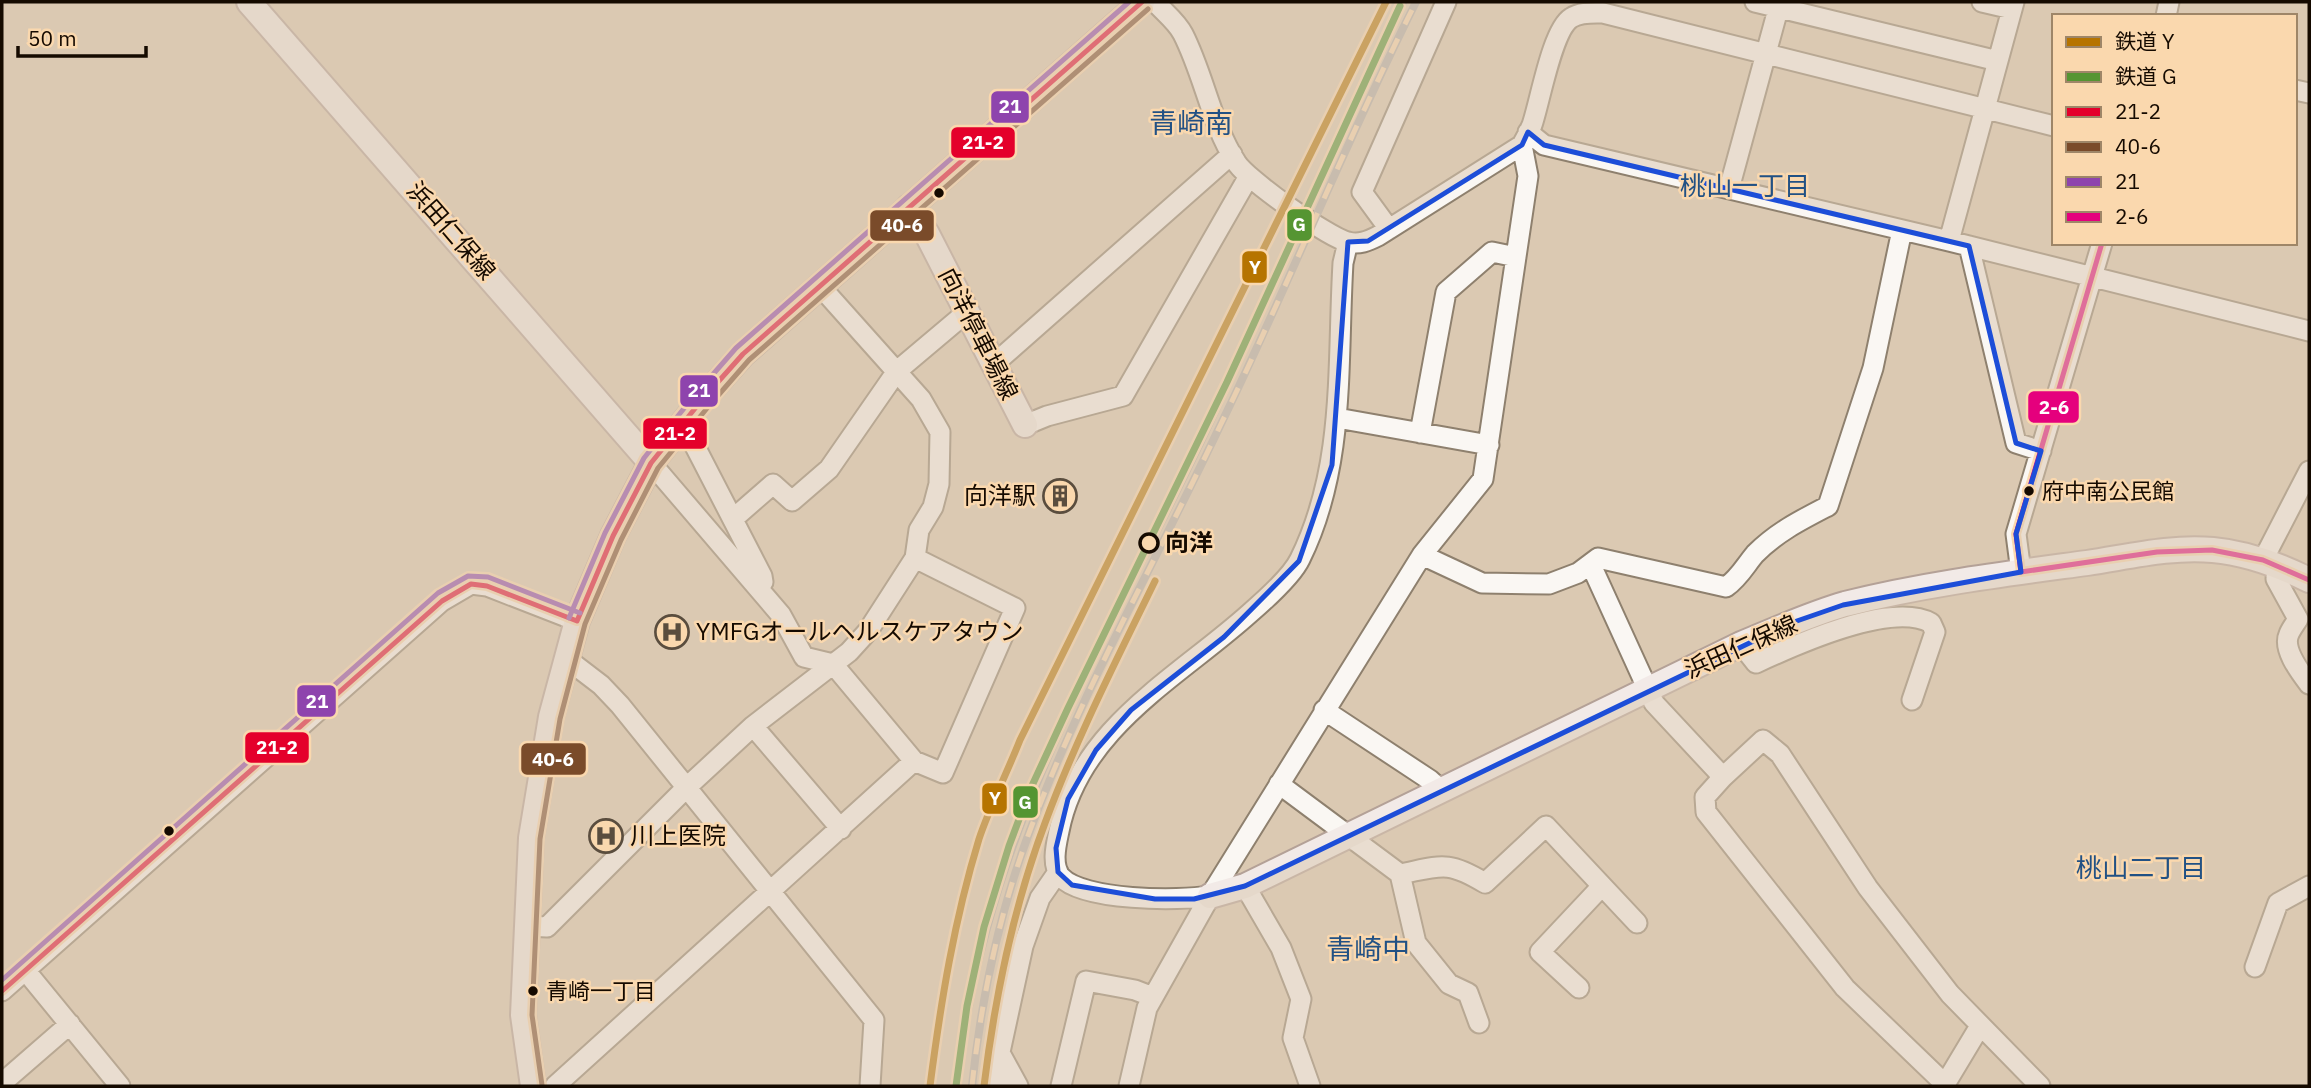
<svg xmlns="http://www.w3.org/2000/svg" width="2311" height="1088" viewBox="0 0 2311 1088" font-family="'IBM Plex Sans','Noto Sans JP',sans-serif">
<rect width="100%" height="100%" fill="#dbc9b2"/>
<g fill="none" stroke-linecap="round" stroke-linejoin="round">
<!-- minor casing -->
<g stroke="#8e806e" stroke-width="23">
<path id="minor" d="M1155,2C1164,12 1177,22 1183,34C1204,75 1211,123 1236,162C1246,179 1329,238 1348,242C1359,245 1368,241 1378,236L1522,145C1526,138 1529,132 1532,125C1540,102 1552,30 1571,18C1580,12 1592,13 1603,13L2054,126
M1755,2L1998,61
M1982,2L2012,9
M2166,16L2169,2
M2295,90L2309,93
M1528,132L1544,145L1949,241L2309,331
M1729,189L1780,2
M1389,229L1362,192L1446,2
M1949,241L2014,2
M1969,246L2016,443L2041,451
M994,364L1232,154
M1337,418L1489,445
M683,423L762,576L763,582L759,587
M1025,425L1047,416L1123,396L1249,176
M1420,433L1446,292L1492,252L1516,257
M651,463L781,615L804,657L833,664L914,761
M734,518L773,484L792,501L829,469L897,371L967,312
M1422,555L1482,583L1549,584L1578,573L1598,558L1726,587C1739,578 1745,566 1755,554C1777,532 1801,520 1828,506L1873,368L1902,230
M2263,560L2309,471
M1591,565L1654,703L1723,777
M2277,565L2276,579L2298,619C2295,624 2291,629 2289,634C2282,649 2300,672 2309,684
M2021,572L2016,534L2102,243
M1741,644L1756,663C1795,645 1891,601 1931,623L1935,632L1912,700
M567,659L601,685L620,705L874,1020L870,1086
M1324,710L1430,780L1441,790
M753,726L841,829
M1279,784L1400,874
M1245,886L1281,948L1301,999L1293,1038L1310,1086
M1210,896C1179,901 1083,901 1061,877C1051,865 1056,845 1059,831C1079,728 1179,677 1250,613C1265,600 1292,576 1300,559C1346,466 1337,363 1343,263L1348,242
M527,926L547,927L687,787L753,726L849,652L868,631L915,558L919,530L933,507L939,484L940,432L921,399L820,286
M2255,967L2278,903L2309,886
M25,970L120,1086
M1579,988L1540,952L1602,886
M2,991L442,601L471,584L487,586L577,621
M1479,1023L1468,993L1449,984L1416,943L1400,874C1441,866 1447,860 1485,883L1546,826L1637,923
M1000,1053L1018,1086
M2,1083L70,1024
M1945,1084L1845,988L1706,812L1705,797L1723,777L1763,740L1780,754L1868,888L1950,994L2040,1086
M555,1086L914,761L943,773L1015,608L915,558
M997,1086L1000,1052L1023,946L1040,898L1058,872
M1061,1086L1086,981L1135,990L1153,997
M1129,1086L1147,1008L1210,896L1422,555L1483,479L1528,176L1522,145
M1944,1086L1980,1026"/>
</g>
<!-- major casing -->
<g stroke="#b4a197" stroke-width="28">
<path id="major" d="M249,2L651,463
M909,207L927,234L1025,425
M1210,896L1245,886L1741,644C1775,630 1810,614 1845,604C1924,584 2006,574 2087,563C2128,557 2171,546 2213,550C2247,553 2279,565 2309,580
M533,1086L523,1015L531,838L551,717L577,621L613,536L651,463L701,401L743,354L1142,2"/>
</g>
<!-- minor -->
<use href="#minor" stroke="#faf7f3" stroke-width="19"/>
<!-- major -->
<use href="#major" stroke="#f2eae7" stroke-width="24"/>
<!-- rail casing -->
<g stroke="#b1ada8" stroke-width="8">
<path id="rail" d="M958,1086C979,847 1102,649 1203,437C1272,293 1332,145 1403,2
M972,1086C981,1000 999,914 1029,833C1081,692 1156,561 1220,426C1288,286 1346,141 1416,2"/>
</g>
<!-- rail -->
<use href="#rail" stroke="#fad8ae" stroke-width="5" stroke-dasharray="16" stroke-linecap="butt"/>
<!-- bus-1 casing -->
<g stroke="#fad8ae" stroke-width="10">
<path id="bus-1" d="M577,621L613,536L651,463L701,401L743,354L1142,2
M2,991L442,601L471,584L487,586L577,621"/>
</g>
<!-- bus-2 casing -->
<g stroke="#fad8ae" stroke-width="10">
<path id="bus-2" d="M542,1085L532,1015L540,839L560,719L585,624L621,540L658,468L708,407L749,360L1148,9"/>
</g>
<!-- bus-3 casing -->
<g stroke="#fad8ae" stroke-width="10">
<path id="bus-3" d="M569,618L605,533L644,458L694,396L736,348L1129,2
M2,980L438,593L468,576L488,577L580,613"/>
</g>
<!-- bus-4 casing -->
<g stroke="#fad8ae" stroke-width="10">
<path id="bus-4" d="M2021,572L2016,534L2102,243
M2021,572L2157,552L2212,550L2263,560L2309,580"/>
</g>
<!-- bus-1 -->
<use href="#bus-1" stroke="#e4002b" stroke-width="5"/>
<!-- bus-2 -->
<use href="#bus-2" stroke="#7a4b2a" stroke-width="5"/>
<!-- bus-3 -->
<use href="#bus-3" stroke="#8e44ad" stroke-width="5"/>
<!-- bus-4 -->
<use href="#bus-4" stroke="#e5007d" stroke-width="5"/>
<!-- rail-1 casing -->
<g stroke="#fad8ae" stroke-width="12">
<path id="rail-1" d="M930,1086C941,1001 954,921 979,839C990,806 1007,773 1020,740L1386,2
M984,1086C995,996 1013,908 1045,823C1076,739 1116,661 1155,581"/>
</g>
<!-- rail-2 casing -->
<g stroke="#fad8ae" stroke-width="12">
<path id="rail-2" d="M956,1086L967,1006L984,927L1009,846L1030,790L1068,708L1227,382L1400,6"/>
</g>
<!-- rail-1 -->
<use href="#rail-1" stroke="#b67400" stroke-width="7"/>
<!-- rail-2 -->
<use href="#rail-2" stroke="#559532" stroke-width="7"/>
</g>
<!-- marked area -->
<path d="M0 0H2311V1088H0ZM1528,132L1544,145L1969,246L2016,443L2041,451L2016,534L2021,572L1843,605L1791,623L1245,886L1194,899H1155L1072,885L1058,872L1056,848L1068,799L1096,750L1131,710L1224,637L1299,561L1332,465L1348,242L1368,241L1522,145Z" fill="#dbc9b2" fill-opacity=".55" fill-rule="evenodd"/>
<path fill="none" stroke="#1d4ed8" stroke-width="5" stroke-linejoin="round" d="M1528,132L1544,145L1969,246L2016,443L2041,451L2016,534L2021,572L1843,605L1791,623L1245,886L1194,899H1155L1072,885L1058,872L1056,848L1068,799L1096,750L1131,710L1224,637L1299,561L1332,465L1348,242L1368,241L1522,145Z"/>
<!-- icons -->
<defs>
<g id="building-ring" transform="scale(1.75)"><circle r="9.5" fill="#fad8ae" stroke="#5a4d3e" stroke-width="1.5"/><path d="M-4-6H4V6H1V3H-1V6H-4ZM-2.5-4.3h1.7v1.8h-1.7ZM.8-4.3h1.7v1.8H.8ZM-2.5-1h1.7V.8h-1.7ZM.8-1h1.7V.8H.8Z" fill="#5a4d3e"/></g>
<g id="hospital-ring" transform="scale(1.75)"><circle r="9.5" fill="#fad8ae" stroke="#5a4d3e" stroke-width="1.5"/><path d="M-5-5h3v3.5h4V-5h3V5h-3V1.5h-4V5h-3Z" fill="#5a4d3e"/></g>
</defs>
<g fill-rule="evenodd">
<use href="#building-ring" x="1060" y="496"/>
<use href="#hospital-ring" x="672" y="632"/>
<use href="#hospital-ring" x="606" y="836"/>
</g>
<!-- markers -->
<g fill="#150a00" stroke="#fad8ae" stroke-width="2.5">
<circle cx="939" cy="193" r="6"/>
<circle cx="2029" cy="491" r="6"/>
<circle cx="169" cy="831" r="6"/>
<circle cx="533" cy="991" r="6"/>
</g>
<circle fill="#fad8ae" stroke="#150a00" stroke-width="3.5" cx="1149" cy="543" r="9"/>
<g text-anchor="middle" stroke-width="5" stroke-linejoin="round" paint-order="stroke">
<!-- bus labels -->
<g font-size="22" fill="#150a00" stroke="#fad8ae" text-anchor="start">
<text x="2042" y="499">府中南公民館</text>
<text x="546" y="999">青崎一丁目</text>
</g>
<!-- street labels -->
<g font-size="24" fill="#150a00" stroke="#fad8ae">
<text transform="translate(451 231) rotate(49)" y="8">浜田仁保線</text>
<text transform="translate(978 334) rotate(63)" y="8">向洋停車場線</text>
<text transform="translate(1741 647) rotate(-24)" y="8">浜田仁保線</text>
</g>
<!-- poi labels -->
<g font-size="24" fill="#150a00" stroke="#fad8ae" text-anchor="start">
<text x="1036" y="504" text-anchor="end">向洋駅</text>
<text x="696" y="640">YMFGオールヘルスケアタウン</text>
<text x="630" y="844">川上医院</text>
</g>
<!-- stop labels -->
<g font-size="24" font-weight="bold" fill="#150a00" stroke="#fad8ae" text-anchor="start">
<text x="1165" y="551">向洋</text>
</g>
<!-- neighbourhood labels -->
<g font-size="26" fill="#225184" stroke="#fad8ae">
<text x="1745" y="195">桃山一丁目</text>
<text x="2141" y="877">桃山二丁目</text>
</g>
<!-- quarter labels -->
<g font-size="28" fill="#225184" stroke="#fad8ae">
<text x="1191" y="133">青崎南</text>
<text x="1368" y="959">青崎中</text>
</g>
</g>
<g stroke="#fad8ae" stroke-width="2.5">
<rect x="990" y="90" width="40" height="34" rx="7" fill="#8e44ad"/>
<rect x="950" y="126" width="66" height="33" rx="7" fill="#e4002b"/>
<rect x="1286" y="208" width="27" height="34" rx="7" fill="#559532"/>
<rect x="869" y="209" width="66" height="33" rx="7" fill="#7a4b2a"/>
<rect x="1241" y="250" width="27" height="34" rx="7" fill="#b67400"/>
<rect x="679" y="374" width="40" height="34" rx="7" fill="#8e44ad"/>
<rect x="2027" y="390" width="53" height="34" rx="7" fill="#e5007d"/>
<rect x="642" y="417" width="66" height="33" rx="7" fill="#e4002b"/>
<rect x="296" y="684" width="41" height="34" rx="7" fill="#8e44ad"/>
<rect x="244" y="731" width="66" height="33" rx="7" fill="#e4002b"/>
<rect x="520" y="742" width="67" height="34" rx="7" fill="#7a4b2a"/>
<rect x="981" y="782" width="27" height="33" rx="7" fill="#b67400"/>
<rect x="1012" y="785" width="27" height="34" rx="7" fill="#559532"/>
</g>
<g font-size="19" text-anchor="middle" font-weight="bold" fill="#fff">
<text x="1010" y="113">21</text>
<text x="983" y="149">21-2</text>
<text x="1299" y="231">G</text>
<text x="902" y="232">40-6</text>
<text x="1255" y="274">Y</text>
<text x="699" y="397">21</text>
<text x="2054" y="414">2-6</text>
<text x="675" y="440">21-2</text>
<text x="317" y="708">21</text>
<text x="277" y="754">21-2</text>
<text x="553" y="766">40-6</text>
<text x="995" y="805">Y</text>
<text x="1025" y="809">G</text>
</g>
<!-- border -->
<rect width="2311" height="1088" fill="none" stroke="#150a00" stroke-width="7"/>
<!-- legend -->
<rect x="2052" y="14" width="245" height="231" fill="#fad8ae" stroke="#9e8668" stroke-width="2"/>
<rect x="2066" y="37" width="35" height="10" fill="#b67400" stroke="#9e8668" stroke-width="2"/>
<text x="2115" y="49" font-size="21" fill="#150a00">鉄道 Y</text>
<rect x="2066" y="72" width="35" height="10" fill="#559532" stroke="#9e8668" stroke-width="2"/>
<text x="2115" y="84" font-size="21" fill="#150a00">鉄道 G</text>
<rect x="2066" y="107" width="35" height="10" fill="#e4002b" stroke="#9e8668" stroke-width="2"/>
<text x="2115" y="119" font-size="21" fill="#150a00">21-2</text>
<rect x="2066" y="142" width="35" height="10" fill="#7a4b2a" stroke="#9e8668" stroke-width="2"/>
<text x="2115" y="154" font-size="21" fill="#150a00">40-6</text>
<rect x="2066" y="177" width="35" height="10" fill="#8e44ad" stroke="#9e8668" stroke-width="2"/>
<text x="2115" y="189" font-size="21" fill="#150a00">21</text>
<rect x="2066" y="212" width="35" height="10" fill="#e5007d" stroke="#9e8668" stroke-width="2"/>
<text x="2115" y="224" font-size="21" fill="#150a00">2-6</text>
<!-- scale -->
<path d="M18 46v10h128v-10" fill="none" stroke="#150a00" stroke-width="3.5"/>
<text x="28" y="46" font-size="21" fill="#150a00" stroke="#fad8ae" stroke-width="5" paint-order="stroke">50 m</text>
</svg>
